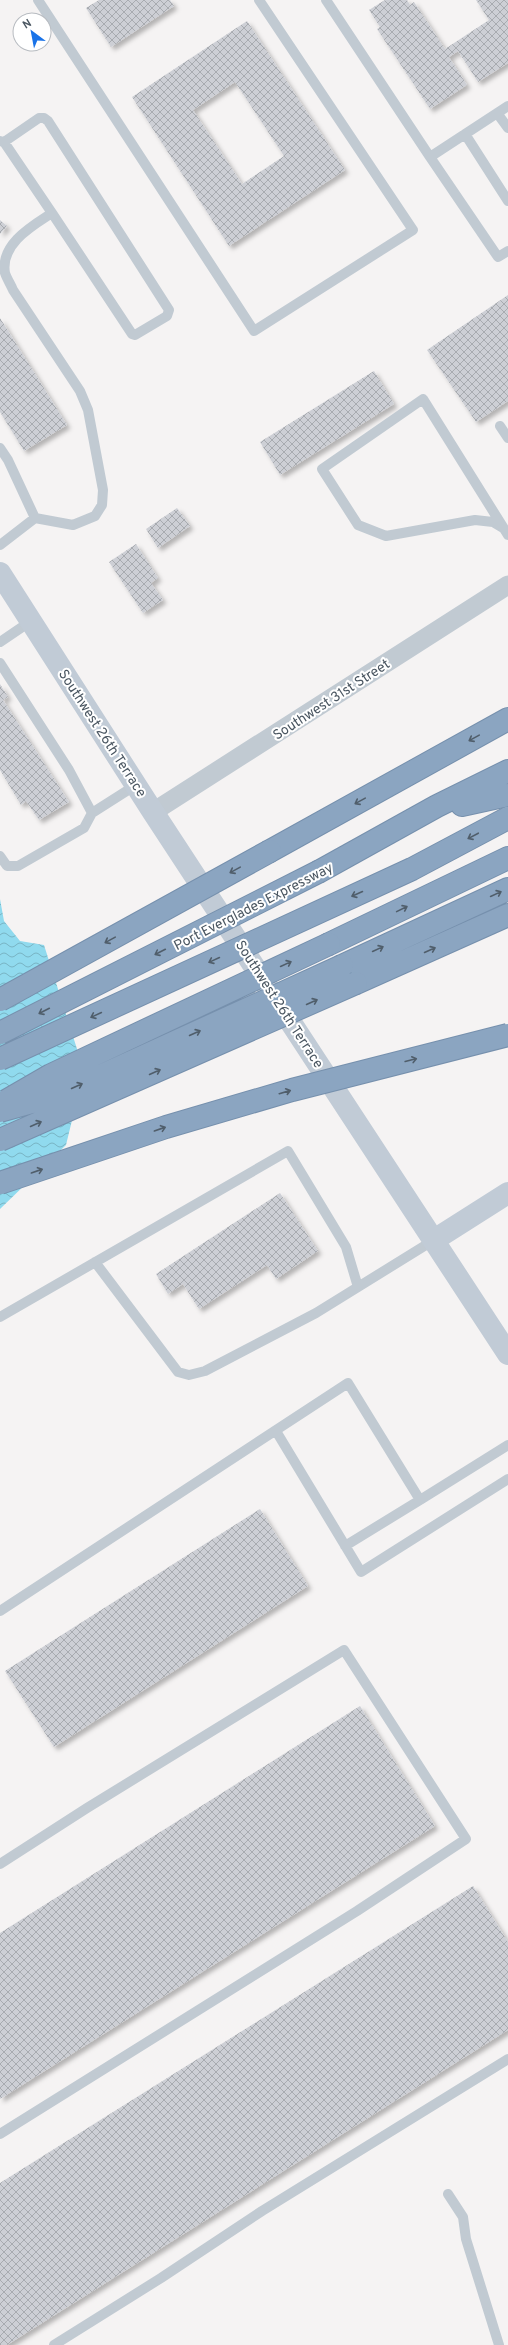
<svg xmlns="http://www.w3.org/2000/svg" width="508" height="2345" viewBox="0 0 508 2345" font-family="Overpass,sans-serif">
<defs>
<pattern id="water-waves" width="16" height="10" patternUnits="userSpaceOnUse"><rect width="16" height="10" fill="#90daee"/><path d="M0 5q4-4 8 0t8 0" fill="none" stroke="#78b4c4"/></pattern>
<pattern id="building-cross-hatch" width="8" height="8" patternUnits="userSpaceOnUse"><rect width="8" height="8" fill="#cdcfd5"/><path d="M0 0l8 8M0 8l8-8" fill="none" stroke="#a8abb0"/></pattern>
<filter id="shadow"><feDropShadow dx="3.5" dy="3.5" stdDeviation="2" flood-color="#0004"/></filter>
</defs>
<rect width="100%" height="100%" fill="#f5f3f3"/>
<!-- water -->
<path fill="url(#water-waves)" d="M0,899L4,921L20,941L44,945L84,1071L66,1145L0,1209Z"/>
<!-- building -->
<path fill="url(#building-cross-hatch)" fill-rule="evenodd" filter="url(#shadow)" d="M99,0H170L174,6L111,47L86,8Z
M385,0H407L410,5L414,2L445,49L489,20L476,0H508V63L478,82L458,51L449,57L467,85L430,109L377,29L380,27L369,10Z
M247,21L345,170L229,246L132,97ZM235,82L284,156L242,184L193,110Z
M0,220L7,226L0,234Z
M508,295V401L476,422L427,350Z
M0,318L67,425L24,451L0,412Z
M374,371L394,404L280,475L260,442Z
M177,508L190,526L158,548L146,529Z
M136,544L158,578L151,583L163,600L143,613L109,562Z
M0,684L8,697L3,700L69,802L39,820L26,801L21,805L0,770Z
M280,1193L318,1251L276,1279L267,1265L199,1309L183,1284L168,1294L156,1274Z
M260,1509L308,1586L54,1747L5,1671Z
M360,1706L435,1826L0,2099V1933Z
M473,1886L508,1942V2030L7,2345H0V2183Z"/>
<g fill="none" stroke-linecap="round" stroke-linejoin="round">
<!-- highway casing -->
<g stroke="#7690ad" stroke-width="24">
<path id="highway" d="M462,805L508,795
M270,851L508,719
M320,871L437,806L508,771
M329,944L508,858
M342,966L508,889
M356,983L508,915"/>
</g>
<!-- lane -->
<path stroke="#c1cad2" stroke-width="10" d="M38,0L254,331L413,230L259,0
M326,0L430,157L508,106
M497,113L508,128
M465,134L508,201
M0,141L4,142L52,213C32,226 0,244 5,273C7,279 11,285 13,290L80,391L88,410L103,490L102,505L95,516L73,525L35,518
M4,142L39,118H44L48,121L169,310L167,316L135,335L132,334L52,213
M430,157L498,257L508,251
M500,426L508,438
M0,448L8,460L35,518L0,545
M503,528L493,522L475,520L386,536L358,525L322,469L423,399L508,535
M0,642L31,621
M0,663L69,770L92,813L84,828L18,866H7L0,856
M92,813L136,785
M95,1262L178,1372L189,1375L205,1371L316,1313L434,1240
M0,1317L288,1151L346,1247L358,1287
M276,1431L361,1572L508,1479
M345,1546L420,1500
M0,1611L348,1383L420,1500L508,1445
M0,1864L87,1808L344,1650L466,1839L357,1911L0,2134
M448,2194L463,2217L466,2239L499,2345
M54,2345L161,2278L262,2211L508,2059"/>
<!-- street -->
<path stroke="#c1cad2" stroke-width="19" d="M153,812L508,585"/>
<!-- secondary -->
<path stroke="#c1cbd6" stroke-width="22" d="M0,573L153,812L508,1354
M434,1240L508,1193"/>
<!-- highway -->
<use href="#highway" stroke="#8ba5c1" stroke-width="22"/>
<!-- highway-bridge casing -->
<g stroke="#7690ad" stroke-width="24" stroke-linecap="butt">
<path id="highway-bridge" d="M0,1000L270,851
M0,1033L320,871
M0,1059L412,869L508,818
M6,1101L51,1075L329,944
M0,1111L61,1094L342,966
M0,1140L356,983
M0,1183L166,1127L292,1090L508,1035"/>
</g>
<!-- highway-bridge -->
<use href="#highway-bridge" stroke="#8ba5c1" stroke-width="22"/>
</g>
<!-- one-way arrows -->
<defs><path id="oneway-shaft" d="M-6 0H5M1.5-3L5.5 0L1.5 3" fill="none" stroke-width="1.6" stroke-linecap="round" stroke-linejoin="round"/></defs>
<g stroke="#505e6b">
<use href="#oneway-shaft" transform="translate(474 738) rotate(151)"/>
<use href="#oneway-shaft" transform="translate(360 801) rotate(151)"/>
<use href="#oneway-shaft" transform="translate(473 836) rotate(152)"/>
<use href="#oneway-shaft" transform="translate(235 870) rotate(151)"/>
<use href="#oneway-shaft" transform="translate(357 894) rotate(156)"/>
<use href="#oneway-shaft" transform="translate(496 894) rotate(-25)"/>
<use href="#oneway-shaft" transform="translate(402 909) rotate(-26)"/>
<use href="#oneway-shaft" transform="translate(110 940) rotate(151)"/>
<use href="#oneway-shaft" transform="translate(378 949) rotate(-25)"/>
<use href="#oneway-shaft" transform="translate(430 950) rotate(-24)"/>
<use href="#oneway-shaft" transform="translate(160 952) rotate(153)"/>
<use href="#oneway-shaft" transform="translate(214 960) rotate(155)"/>
<use href="#oneway-shaft" transform="translate(286 964) rotate(-25)"/>
<use href="#oneway-shaft" transform="translate(312 1002) rotate(-24)"/>
<use href="#oneway-shaft" transform="translate(44 1011) rotate(153)"/>
<use href="#oneway-shaft" transform="translate(96 1015) rotate(155)"/>
<use href="#oneway-shaft" transform="translate(195 1033) rotate(-24)"/>
<use href="#oneway-shaft" transform="translate(411 1060) rotate(-14)"/>
<use href="#oneway-shaft" transform="translate(155 1072) rotate(-24)"/>
<use href="#oneway-shaft" transform="translate(77 1086) rotate(-24)"/>
<use href="#oneway-shaft" transform="translate(285 1092) rotate(-16)"/>
<use href="#oneway-shaft" transform="translate(36 1124) rotate(-24)"/>
<use href="#oneway-shaft" transform="translate(160 1129) rotate(-19)"/>
<use href="#oneway-shaft" transform="translate(37 1171) rotate(-19)"/>
</g>
<g text-anchor="middle" stroke-width="4" stroke-linejoin="round" paint-order="stroke">
<!-- street labels -->
<g font-size="14" fill="#4a5661" stroke="#fff">
<text transform="translate(331 699) rotate(-33)" y="5">Southwest 31st Street</text>
<text transform="translate(103 733) rotate(57)" y="5">Southwest 26th Terrace</text>
<text transform="translate(253 906) rotate(-27)" y="5">Port Everglades Expressway</text>
<text transform="translate(280 1004) rotate(57)" y="5">Southwest 26th Terrace</text>
</g>
</g>
<!-- north arrow -->
<g transform="translate(32 32) rotate(328)"><circle r="19" fill="#ffffff" stroke="#b7bbc0"/>
<path d="M0-3L7 15L0 10L-7 15Z" fill="#1a73e8"/>
<text y="-6" font-size="11" font-weight="bold" text-anchor="middle" fill="#4a5661">N</text>
</g>
</svg>
